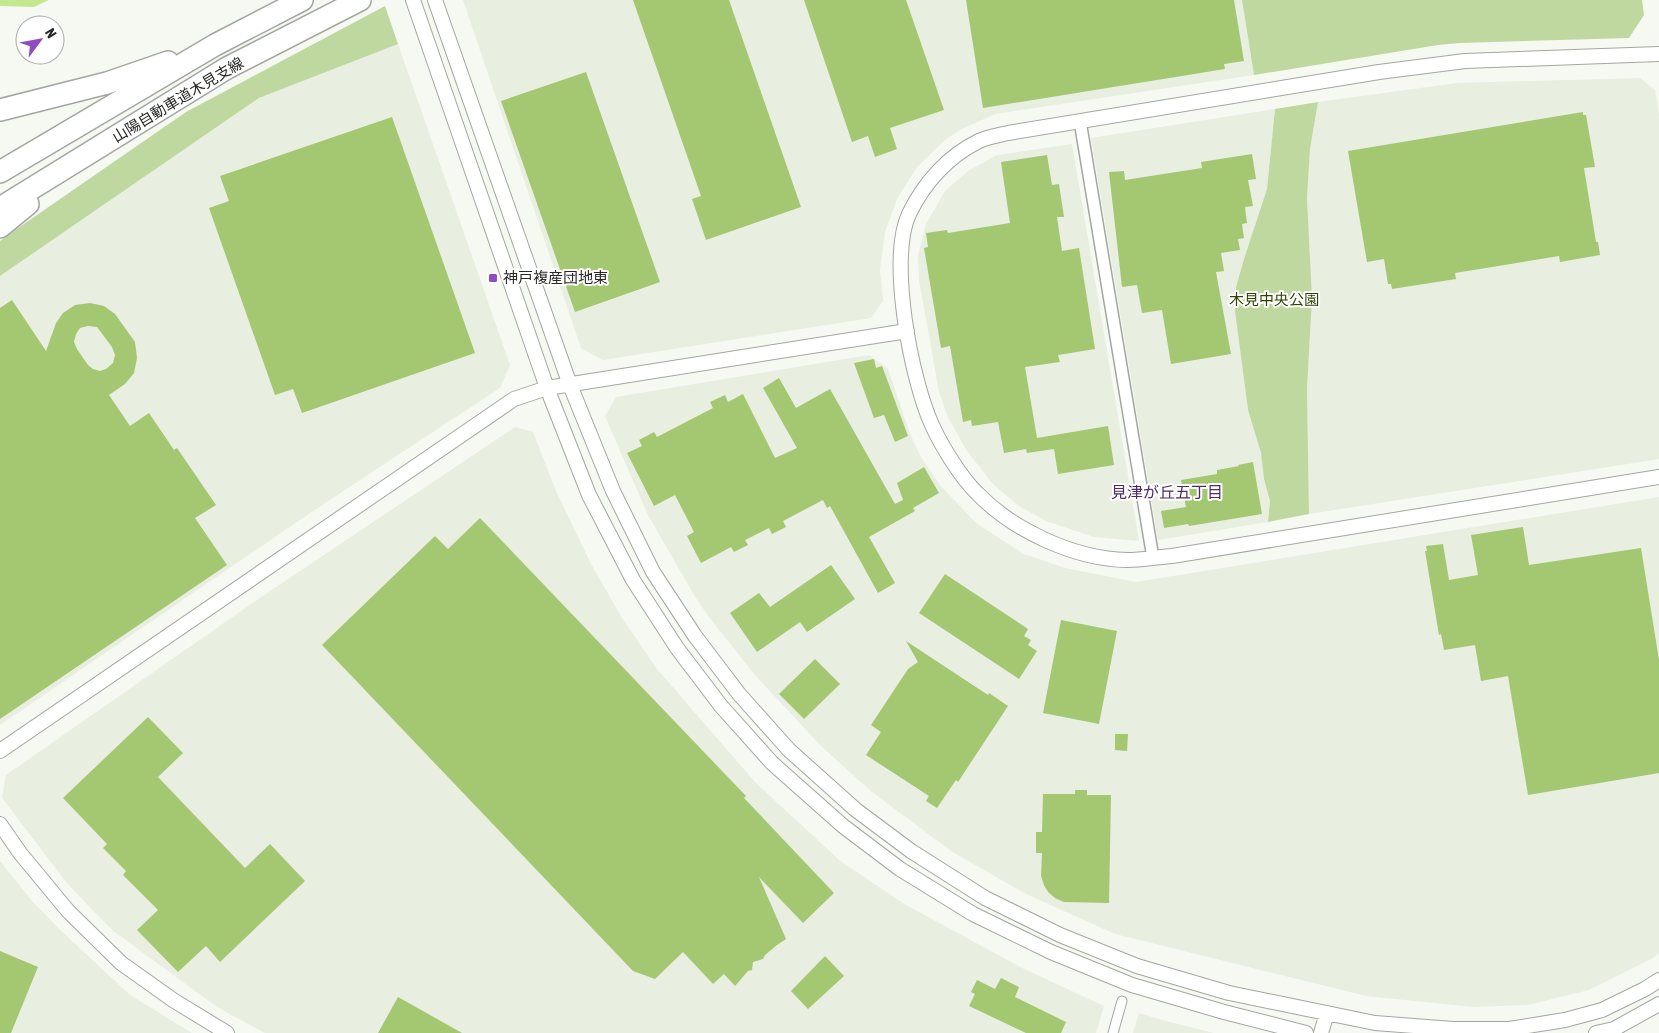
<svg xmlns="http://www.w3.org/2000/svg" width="1659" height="1033" viewBox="0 0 1659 1033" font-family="'Asap Condensed','Noto Sans JP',sans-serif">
<rect width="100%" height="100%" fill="#f5f9f1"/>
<!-- built -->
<path fill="#e8eee0" d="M463,0H1242L1254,75L995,114L960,130L946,139L917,167L897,199L885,232L880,270L883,301L871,318L603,360L581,348Z
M398,44L510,365L500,388L316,509L0,725V276L259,98Z
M1640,78L1655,90L1659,115V459L1309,514L1307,389L1312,298L1307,198L1310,149L1318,102L1457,83Z
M1275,109L1267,189L1244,259L1236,287L1235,311L1248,410L1261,453L1264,479L1270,501L1268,522L1158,540L1091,138Z
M1072,144L1139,541L1094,537L1046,521L1019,506L993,484L967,451L948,417L939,392L919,280L918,256L926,224L945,191L968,171L997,155Z
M869,355L888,369L910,434L921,457L940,485L976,523L1024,554L1065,568L1136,582L1659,497V953L1653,958L1589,990L1528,1005L1473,1007L1366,996L1115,934L1026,894L951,851L872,792L821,746L754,674L709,617L694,595L648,515L605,416L616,397Z
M515,427L533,432L556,491L591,564L622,618L657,669L755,782L839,860L906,905L1022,968L1104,1006L1096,1033H265L217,1007L112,930L67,883L2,798L6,775L254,602Z
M0,861L32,901L57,927L130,995L192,1033H0Z
M1139,1013L1166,1021L1214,1033H1133Z"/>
<!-- green -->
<path fill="#bfd8a0" d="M1242,0H1642L1644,15L1629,38L1460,43L1438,45L1254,75Z
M385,6L398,44L259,98L0,276V241L8,235L186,112Z
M1318,102L1310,149L1307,198L1312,298L1307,389L1309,514L1268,522L1270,501L1264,479L1261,453L1248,410L1235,311L1236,287L1244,259L1267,189L1275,109Z"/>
<!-- water -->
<path fill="#c3e891" d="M0,0H49L34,7L0,6Z"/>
<!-- building -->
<path fill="#a4c772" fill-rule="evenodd" d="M633,0H729L801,207L706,240L692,199L701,196Z
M804,0H906L944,110L890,128L897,149L875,157L868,136L852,142Z
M966,0H1234L1244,61L1224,64L1225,69L983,108Z
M586,72L660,282L575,312L501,101Z
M1583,112V115H1586L1595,167L1584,168L1596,242H1598L1600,255L1560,262L1559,256L1455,273L1456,279L1392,289L1391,284H1388L1384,259L1367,262L1348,151Z
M392,117L475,353L302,413L293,389L275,395L209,208L229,201L220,176Z
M1252,154L1256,179L1248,180L1253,206L1245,207L1247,223L1242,224L1244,238L1238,239L1240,250L1221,253L1224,271L1216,272L1231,354L1171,364L1162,310L1142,313L1137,285L1122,287L1109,172L1124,171L1125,180L1202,168L1201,162Z
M1047,155L1052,185L1059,184L1064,217H1057L1062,251L1079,248L1095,349L1058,355L1060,362L1025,367L1037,438L1108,426L1114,465L1058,474L1054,449L1027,453L1026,449L1004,453L998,422L972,426L971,420L963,422L950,346L941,348L924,248L928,247L926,233L947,230L948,233L1010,223L1001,162Z
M12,300L46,351L56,323L63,313L75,305L90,303L104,306L115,314L135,342L137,358L134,373L125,384L109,395L130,426L149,413L174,450L177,448L216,505L195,518L227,565L0,719V308ZM88,326L97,327L112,347L115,355L113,363L106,369L100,371L93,369L88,365L77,349L74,342L76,334L80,328Z
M874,359L876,368L882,366L908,436L895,442L884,415L874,418L854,363Z
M779,378L796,408L830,389L895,504L903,500L897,483L924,467L939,493L913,508L915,511L869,537L895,583L878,593L830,506L827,508L823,500L783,521L786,527L772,534L769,528L745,540L748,545L734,552L731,547L701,563L687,536L694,532L675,495L654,506L627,453L642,446L639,440L654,432L657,437L713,408L710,402L725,395L728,402L743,394L775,458L797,448L763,388Z
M1253,462L1262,514L1189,526L1188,524L1164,528L1161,511L1186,507L1181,480L1217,474V470L1239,466L1238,465Z
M480,518L746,796L744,798L834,893L803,923L759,877L786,939L777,945L765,955L763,959L753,962L752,970L748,971L735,986L724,974L713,984L683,952L655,979L633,971L322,645L435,536L448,549Z
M1523,527L1529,565L1641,548L1659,660V773L1528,795L1508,676L1481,681L1475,645L1444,650L1441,634L1439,635L1425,551H1427L1426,546L1443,544L1449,580L1478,575L1471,535Z
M831,565L855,599L807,632L800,622L757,652L730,613L759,593L770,607Z
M945,574L1028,629L1024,636L1031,640L1028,645L1037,651L1019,679L919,613Z
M1061,620L1117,631L1099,724L1043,713Z
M906,641L988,695L989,693L1008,706L958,782L956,780L937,808L926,801L929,796L866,755L881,732L871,725L908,669L918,662Z
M815,659L840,684L804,719L779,694Z
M148,717L183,753L158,777L245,868L270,844L305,881L220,962L206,946L178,972L137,930L158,910L123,875L126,871L103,848L107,844L63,798Z
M1115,734H1128L1127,751L1115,750Z
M1075,790H1087V795H1111L1109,903L1064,902L1055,898L1048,892L1044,885L1041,876L1042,853H1036V832H1042L1043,794H1075Z
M0,951L38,967L11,1033H0Z
M825,956L844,976L808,1009L791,991Z
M1001,978L1019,987L1015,997L1066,1022L1061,1033H1026L969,1006L975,994L971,992L977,980L995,989Z
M398,997L462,1033H378Z"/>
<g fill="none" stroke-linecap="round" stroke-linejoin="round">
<!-- pedestrian casing -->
<g stroke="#a4a7a1" stroke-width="11">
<path id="pedestrian" d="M1113,1033L1122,1001"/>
</g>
<!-- minor casing -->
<g stroke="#a4a7a1" stroke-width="14">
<path id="minor" d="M1080,121L1153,558"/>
</g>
<!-- tertiary casing -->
<g stroke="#a4a7a1" stroke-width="16">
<path id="tertiary" d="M413,0L547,388L589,495L633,580L677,648L721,706L772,763L843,826L900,869L973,914L1051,952L1132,985L1224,1012L1306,1033
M435,0L570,385L613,491L653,572L695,636L739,694L789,750L856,810L911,851L985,898L1060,935L1137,966L1229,993L1375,1023L1453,1029H1509L1565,1020L1602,1010L1645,989L1659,980
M1659,54L1465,61L1379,72L1008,133C999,135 987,137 979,141C948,156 924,183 909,214C888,259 911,379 932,425C941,445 961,478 978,494C1014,531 1075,559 1127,560C1142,560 1157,557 1172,556L1659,477
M0,751L514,399L547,388L907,331
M0,824L20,853L68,911L121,963L173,1000L227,1033
M1321,1033L1327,1013
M1596,1033L1614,1029L1659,1004"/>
</g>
<!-- motorway casing -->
<g stroke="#a4a7a1" stroke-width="24">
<path id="motorway" d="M0,110L107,83L168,62
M0,172L215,45L302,0
M0,208L227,68L360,0
M0,227L28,204"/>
</g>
<!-- pedestrian -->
<use href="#pedestrian" stroke="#fff" stroke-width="9"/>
<!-- minor -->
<use href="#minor" stroke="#fff" stroke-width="11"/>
<!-- tertiary -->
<use href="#tertiary" stroke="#fff" stroke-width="14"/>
<!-- motorway -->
<use href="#motorway" stroke="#fff" stroke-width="21"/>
</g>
<!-- markers -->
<rect fill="#8e4dc2" stroke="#fff" stroke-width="2" x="488" y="273" width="10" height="10" rx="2.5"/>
<g text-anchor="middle" stroke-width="4" stroke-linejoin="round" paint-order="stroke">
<!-- street labels -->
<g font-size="15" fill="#282926" stroke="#fff">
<text transform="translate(178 100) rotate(-31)" y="5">山陽自動車道木見支線</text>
</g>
<!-- poi labels -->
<g font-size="15" fill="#282926" stroke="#fff" text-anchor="start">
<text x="503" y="283">神戸複産団地東</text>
</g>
<!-- park labels -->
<g font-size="15" fill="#2f4403" stroke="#fff">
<text x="1274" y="305">木見中央公園</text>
</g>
<!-- neighbourhood labels -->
<g font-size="16" fill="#4c2d66" stroke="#fff">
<text x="1167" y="498">見津が丘五丁目</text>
</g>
</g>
<!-- north arrow -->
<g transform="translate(40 40) rotate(58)"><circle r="24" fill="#ffffff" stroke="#a9a9a8"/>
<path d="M0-4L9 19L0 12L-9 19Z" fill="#8e4dc2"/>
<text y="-8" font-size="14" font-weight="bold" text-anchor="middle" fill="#282926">N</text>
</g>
</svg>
